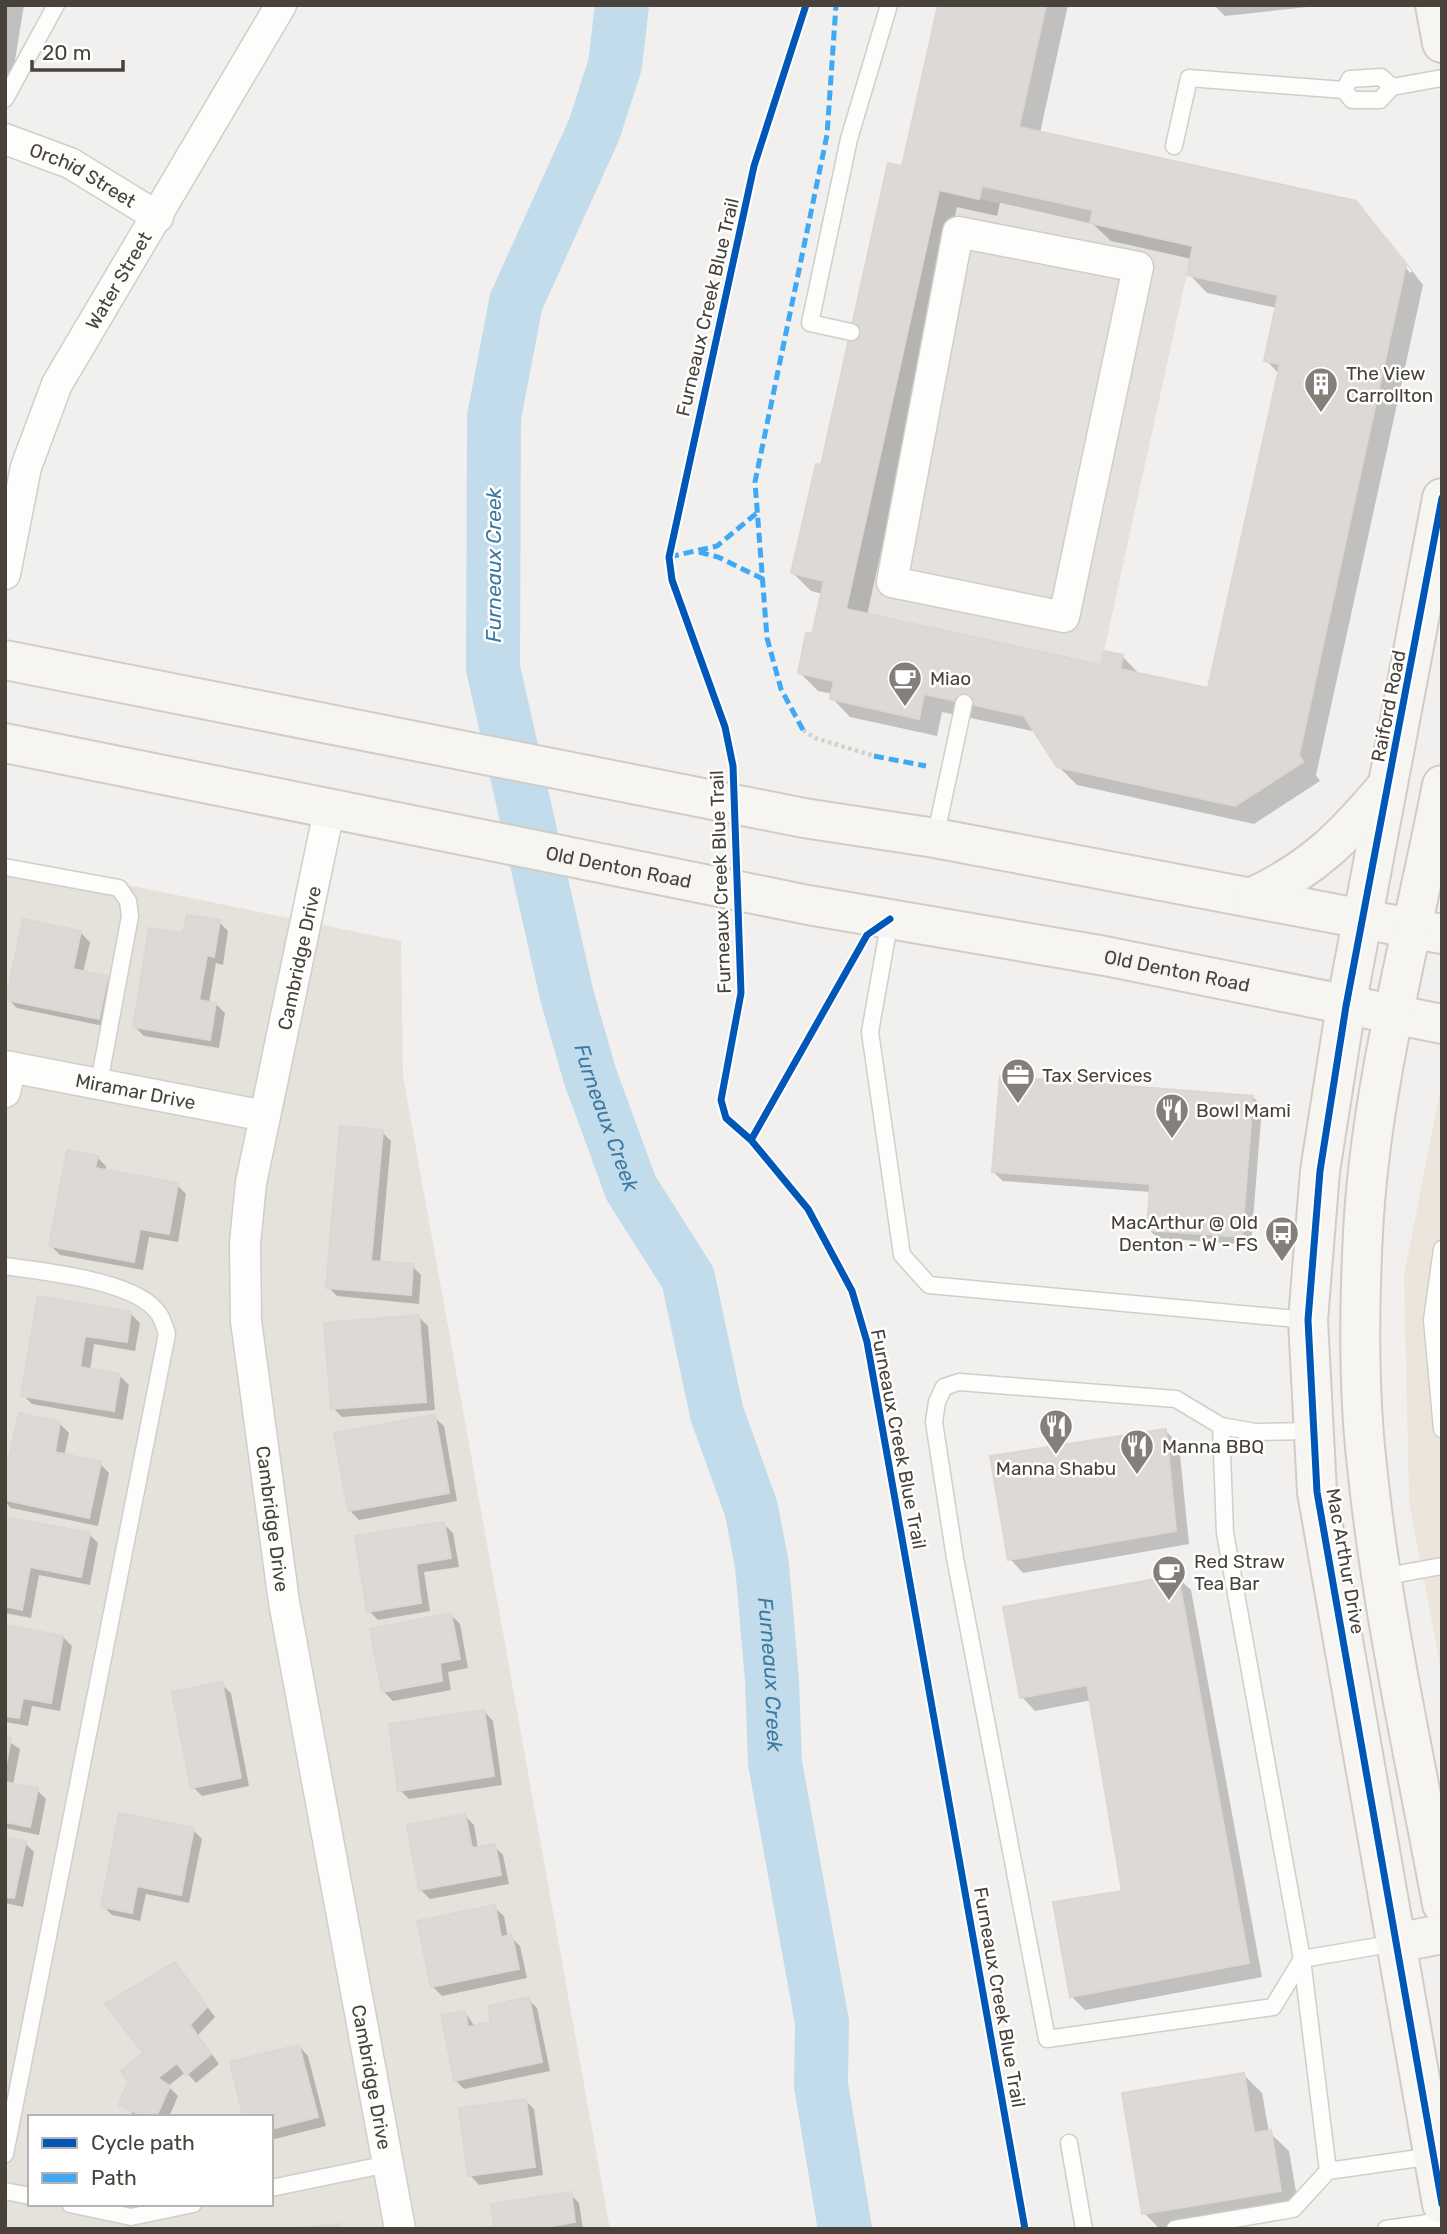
<svg xmlns="http://www.w3.org/2000/svg" width="1447" height="2234" viewBox="0 0 1447 2234" font-family="Rubik,sans-serif">
<rect width="100%" height="100%" fill="#f2f0ee"/>
<!-- residential -->
<path fill="#e5e2dc" fill-rule="evenodd" d="M5,860L401,941L403,1076L610,2229H5ZM30,2117H271V2204H30Z"/>
<!-- commercial -->
<path fill="#ece5dc" d="M1439,1096H1442V1675L1409,1502L1404,1276Z"/>
<!-- parking -->
<path fill="#e4e1df" d="M939,190L1193,246L1101,665L846,609Z"/>
<!-- shadow -->
<path fill="#0003" fill-rule="evenodd" d="M5,5H24L10,90L5,89Z
M939,5H1068L1040,133L1355,202L1370,217H1367L1410,273L1413,271L1374,221L1423,285L1316,775L1320,781L1254,824L1077,785L1058,766L1037,732L942,712L937,736L850,717L832,698L833,694L818,691L800,673L814,636L823,594L811,591L793,573L904,168ZM1000,203L1093,224L1111,241L1192,259L1189,274L1207,293L1277,308L1266,360L1279,374L1210,691L1141,676L1122,656L1103,667L867,615L957,207L997,216Z
M1214,5H1326L1225,16Z
M219,922L228,931L223,965L216,963L209,1003L216,1004L225,1013L219,1048L144,1036L135,1027Z
M81,933L90,942L83,973L107,978L116,987L108,1027L17,1008L8,999Z
M1253,1097L1262,1106L1251,1245L1158,1238L1148,1229L1151,1192L1003,1181L993,1172Z
M382,1132L391,1141L380,1263L412,1266L421,1275L419,1304L337,1296L328,1287Z
M97,1157L106,1166L105,1171L177,1185L186,1194L178,1242L149,1237L143,1270L60,1255L51,1246Z
M40,1298L131,1314L140,1323L135,1351L94,1344L90,1371L120,1376L129,1385L123,1420L32,1404L23,1395Z
M419,1317L428,1326L435,1410L342,1417L333,1408Z
M434,1417L444,1426L457,1501L359,1520L350,1511Z
M60,1424L69,1433L64,1456L100,1464L109,1473L98,1526L11,1508L5,1502V1483Z
M1166,1431L1179,1445L1189,1544L1023,1573L1010,1559Z
M5,1518L89,1534L98,1543L90,1585L39,1575L31,1618L5,1613Z
M444,1524L453,1533L459,1567L424,1572L430,1611L378,1620L369,1611Z
M1177,1577L1191,1590L1262,1977L1085,2010L1071,1996L1124,1892L1092,1700L1035,1711L1022,1697Z
M451,1615L460,1624L468,1668L448,1672L451,1690L393,1701L384,1692Z
M5,1627L63,1637L72,1646L60,1711L32,1706L28,1726L5,1722Z
M221,1684L231,1693L249,1786L202,1796L193,1787Z
M484,1711L493,1721L502,1785L409,1799L400,1790Z
M5,1739L20,1749L13,1785L37,1790L46,1799L39,1835L5,1828Z
M465,1816L474,1825L478,1849L494,1846L503,1855L509,1884L430,1899L421,1890Z
M193,1830L202,1839L189,1903L146,1894L140,1921L112,1915L103,1906Z
M5,1839L25,1843L34,1852L23,1907L5,1903Z
M494,1907L504,1916L508,1938L511,1937L520,1946L527,1978L442,1996L433,1987Z
M175,1964L215,2017L198,2035L219,2064L196,2083L186,2072L168,2086L178,2096L169,2117H137L121,2104L145,2053Z
M528,1999L537,2008L550,2071L464,2089L455,2080L465,2012L475,2027L493,2023Z
M299,2046L308,2056L326,2126L271,2140V2117Z
M1244,2075L1262,2093L1269,2132L1289,2151L1299,2209L1180,2229H1160L1144,2213Z
M525,2100L534,2109L543,2175L479,2185L470,2175Z
M570,2194L579,2203L583,2229H488Z"/>
<g fill="none" stroke-linecap="round" stroke-linejoin="round">
<!-- river -->
<path stroke="#c3dceb" stroke-width="54" id="s1" d="M622,5L615,65L594,130L516,302L494,417L493,668L567,996L590,1076L631,1188L688,1278L717,1414L751,1508L762,1565L772,1680L775,1763L822,2022L821,2085L845,2229"/>
</g>
<!-- building -->
<path fill="#dcd9d6" stroke="#dad7d4" stroke-width="2" fill-rule="evenodd" d="M938,5H1046L1019,127L1356,201L1406,265L1299,755L1303,762L1235,806L1057,767L1024,716L924,694L919,719L830,699L834,681L798,673L806,633L812,634L824,581L791,573L816,464L821,465L888,163L902,166ZM982,186L1093,210L1090,223L1193,246L1187,275L1278,295L1264,361L1280,364L1208,688L1120,669L1123,655L1104,651L1101,665L846,609L939,190L979,199Z
M187,915L220,920L214,957L207,955L199,1000L216,1003L210,1040L133,1027L149,928L183,933Z
M23,919L81,931L73,969L108,976L99,1019L6,1000Z
M1000,1076L1253,1096L1242,1237L1147,1230L1150,1184L992,1172Z
M340,1126L383,1130L371,1261L413,1264L411,1295L326,1288Z
M67,1150L98,1156L95,1168L178,1183L169,1234L140,1229L134,1262L49,1246Z
M38,1296L131,1312L127,1342L85,1336L80,1367L120,1374L114,1411L21,1396Z
M419,1315L426,1402L331,1409L324,1323Z
M19,1413L60,1422L55,1452L101,1462L89,1518L5,1500V1475Z
M435,1415L449,1493L348,1511L334,1433Z
M1166,1429L1176,1531L1008,1560L990,1456Z
M5,1517L90,1533L81,1577L30,1567L22,1610L5,1606Z
M444,1522L451,1558L416,1564L421,1603L367,1612L355,1536Z
M1178,1575L1249,1963L1070,1997L1053,1902L1122,1891L1087,1685L1020,1698L1003,1607Z
M451,1613L460,1659L440,1663L442,1681L382,1692L370,1629Z
M5,1625L63,1636L51,1703L23,1698L19,1718L5,1716Z
M222,1682L241,1778L191,1788L172,1692Z
M484,1710L494,1776L398,1791L389,1724Z
M5,1737L11,1738L5,1770Z
M5,1782L38,1788L30,1827L5,1822Z
M119,1813L194,1828L181,1895L137,1886L132,1913L101,1907Z
M465,1814L472,1848L495,1844L501,1875L419,1890L407,1825Z
M5,1837L26,1841L14,1898L5,1897Z
M495,1905L501,1937L512,1935L519,1969L431,1987L417,1921Z
M175,1962L207,2007L190,2025L211,2054L186,2075L177,2063L158,2078L170,2086L156,2117H145L119,2105L128,2081L121,2071L143,2053L105,2004Z
M529,1997L542,2062L454,2081L441,2015L465,2011L468,2027L491,2022L488,2006Z
M299,2045L318,2117L271,2129V2117H243L230,2062Z
M1244,2073L1254,2133L1271,2130L1281,2191L1142,2214L1122,2093Z
M526,2099L535,2167L468,2176L459,2108Z
M571,2192L575,2222L553,2226V2229H479L494,2226L491,2204Z
M339,2224V2229L298,2228Z"/>
<g fill="none" stroke-linecap="round" stroke-linejoin="round">
<!-- lane casing -->
<g stroke="#d0cecb" stroke-width="19">
<path id="lane" d="M1344,90L1350,79L1381,77L1392,87
M5,99L56,5
M1174,146L1189,78L1344,90L1352,100H1380L1392,87L1442,78
M851,332L810,323L849,139L889,5
M935,838L964,703
M5,867L119,888L128,901L130,916L99,1083
M890,919L870,1032L902,1255L929,1285L1308,1320
M1442,1249L1432,1320L1442,1429
M5,1266C44,1272 137,1280 159,1314C163,1320 165,1328 167,1334L5,2154
M1221,1426L1225,1533L1302,1959L1328,2171
M1313,1431L1255,1432L1221,1426L1176,1399L959,1382L944,1387L937,1402L934,1422L955,1558L1047,2039L1273,2007L1302,1959L1396,1943
M1381,1577L1442,1566
M1069,2143L1084,2229
M271,2188L388,2164
M5,2191L30,2196
M70,2204L131,2217L193,2204
M1175,2229L1293,2209L1328,2171L1433,2156
M1386,2229L1442,2221"/>
</g>
<!-- street casing -->
<g stroke="#d0cecb" stroke-width="33">
<g id="street">
<path id="s2" d="M5,139L70,163L158,217"/>
<path d="M958,232L1138,267L1064,617L892,582Z"/>
<path id="s3" d="M5,574L26,467L57,384L281,5"/>
<path id="s4" d="M330,806L251,1183L245,1243L246,1321L284,1602L400,2229"/>
<path id="s5" d="M5,1066L265,1116"/>
<path d="M5,1092L11,1067"/>
</g>
</g>
<!-- secondary casing -->
<g stroke="#d0cdc5" stroke-width="42">
<g id="secondary">
<path d="M1435,5L1442,43"/>
<path d="M1442,498L1346,1006L1320,1171L1308,1320L1317,1492L1442,2204"/>
<path d="M5,660L804,818L935,838L1442,934"/>
<path id="s6" d="M5,743L808,905L1105,956L1442,1024"/>
<path d="M1442,785C1414,930 1370,1086 1363,1233C1359,1311 1358,1389 1367,1466C1382,1613 1415,1759 1442,1904"/>
<path d="M1253,897C1314,868 1344,837 1387,786"/>
<path d="M1396,1943L1442,1934"/>
</g>
</g>
<!-- path -->
<path stroke="#d2d0cc" stroke-width="4.5" stroke-dasharray="3.5 3.5" stroke-linecap="butt" d="M803,730L815,738L874,756"/>
<!-- lane -->
<use href="#lane" stroke="#fdfdfc" stroke-width="16"/>
<!-- street -->
<use href="#street" stroke="#fdfdfc" stroke-width="30"/>
<!-- secondary -->
<use href="#secondary" stroke="#f6f5f1" stroke-width="38"/>
<!-- quiet -->
<path stroke="#3fa9f5" stroke-width="5" stroke-dasharray="10 5" stroke-linecap="butt" d="M699,552L718,557L763,579
M669,557L717,546L758,512
M803,730L781,689L767,638L755,482L827,135L836,5
M874,756L926,766"/>
<!-- cycleway casing -->
<g stroke="#fff" stroke-width="11">
<path id="cycleway" d="M806,5L754,166L669,557L672,580L725,727L733,766L741,993L721,1100L726,1118L751,1140L808,1209L852,1291L867,1342L1025,2229
M1442,498L1346,1006L1320,1171L1308,1320L1317,1492L1442,2204
M751,1140L867,935L890,919"/>
</g>
<!-- cycleway -->
<use href="#cycleway" stroke="#0057b8" stroke-width="7"/>
</g>
<!-- icons -->
<defs>
<g id="building-pin" transform="scale(1.75)"><path d="M0 17L-7.5 6A9.5 9.5 0 1 1 7.5 6Z" fill="#847f79" stroke="#fff"/><path d="M-4-6H4V6H1V3H-1V6H-4ZM-2.5-4.3h1.7v1.8h-1.7ZM.8-4.3h1.7v1.8H.8ZM-2.5-1h1.7V.8h-1.7ZM.8-1h1.7V.8H.8Z" fill="#fff"/></g>
<g id="cafe-pin" transform="scale(1.75)"><path d="M0 17L-7.5 6A9.5 9.5 0 1 1 7.5 6Z" fill="#847f79" stroke="#fff"/><path d="M-5.5-4.5H6V0H3Q3 3.5 0 3.5H-2.5Q-5.5 3.5-5.5 0ZM3-3.2v2h1.7v-2ZM-6 4.5H4V6H-6Z" fill="#fff"/></g>
<g id="office-pin" transform="scale(1.75)"><path d="M0 17L-7.5 6A9.5 9.5 0 1 1 7.5 6Z" fill="#847f79" stroke="#fff"/><path d="M-6-3h4V-5.5h4V-3h4V5H-6ZM-1-4.5V-3h2v-1.5ZM-6 0V1H6V0Z" fill="#fff"/></g>
<g id="restaurant-pin" transform="scale(1.75)"><path d="M0 17L-7.5 6A9.5 9.5 0 1 1 7.5 6Z" fill="#847f79" stroke="#fff"/><path d="M-5-6h1v4h1v-4h1v4h1v-4h1v5L-1.5 .5V6h-2V.5L-5-1ZM5-6V6H3V1.5H1.5Q1.5-4 5-6Z" fill="#fff"/></g>
<g id="bus-pin" transform="scale(1.75)"><path d="M0 17L-7.5 6A9.5 9.5 0 1 1 7.5 6Z" fill="#847f79" stroke="#fff"/><path d="M-5-6H5V4H4V6H2V4H-2V6H-4V4H-5ZM-3.5-4V0h7V-4ZM-3.5 1.2v1.5H-2V1.2ZM2 1.2v1.5H3.5V1.2Z" fill="#fff"/></g>
</defs>
<g fill-rule="evenodd">
<use href="#building-pin" x="1321" y="384"/>
<use href="#cafe-pin" x="905" y="678"/>
<use href="#office-pin" x="1018" y="1075"/>
<use href="#restaurant-pin" x="1172" y="1110"/>
<use href="#bus-pin" x="1282" y="1233"/>
<use href="#restaurant-pin" x="1056" y="1426"/>
<use href="#restaurant-pin" x="1137" y="1446"/>
<use href="#cafe-pin" x="1169" y="1572"/>
</g>
<g text-anchor="middle" stroke-width="5" stroke-linejoin="round" paint-order="stroke">
<!-- street labels -->
<g font-size="19" fill="#48423a" stroke="#fff">
<text dy="7" stroke="none"><textPath href="#s2" startOffset="86">Orchid Street</textPath></text>
<text dy="7" stroke="none"><textPath href="#s3" startOffset="318">Water Street</textPath></text>
<text transform="translate(707 307) rotate(-77)" y="7">Furneaux Creek Blue Trail</text>
<text transform="translate(1388 706) rotate(-79)" y="7">Raiford Road</text>
<text dy="7" stroke="none"><textPath href="#s6" startOffset="626">Old Denton Road</textPath></text>
<text transform="translate(720 882) rotate(-92)" y="7">Furneaux Creek Blue Trail</text>
<text transform="translate(299 958) rotate(-78)" y="7">Cambridge Drive</text>
<text dy="7" stroke="none"><textPath href="#s6" startOffset="1194">Old Denton Road</textPath></text>
<text dy="7" stroke="none"><textPath href="#s5" startOffset="133">Miramar Drive</textPath></text>
<text transform="translate(899 1439) rotate(79)" y="7">Furneaux Creek Blue Trail</text>
<text dy="7" stroke="none"><textPath href="#s4" startOffset="723">Cambridge Drive</textPath></text>
<text transform="translate(1346 1561) rotate(80)" y="7">Mac Arthur Drive</text>
<text transform="translate(1000 1997) rotate(80)" y="7">Furneaux Creek Blue Trail</text>
<text dy="7" stroke="none"><textPath href="#s4" startOffset="1290">Cambridge Drive</textPath></text>
</g>
<!-- poi labels -->
<g font-size="19" fill="#48423a" stroke="#fff" text-anchor="start">
<text x="1346" y="380">The View<tspan x="1346" dy="22">Carrollton</tspan></text>
<text x="930" y="685">Miao</text>
<text x="1042" y="1082">Tax Services</text>
<text x="1196" y="1117">Bowl Mami</text>
<text x="1258" y="1229" text-anchor="end">MacArthur @ Old<tspan x="1258" dy="22">Denton - W - FS</tspan></text>
<text x="1162" y="1453">Manna BBQ</text>
<text x="1056" y="1475" text-anchor="middle">Manna Shabu</text>
<text x="1194" y="1568">Red Straw<tspan x="1194" dy="22">Tea Bar</tspan></text>
</g>
<!-- water labels -->
<g font-size="21" font-style="italic" fill="#3b7aa2" stroke="#fff">
<text transform="translate(494 565) rotate(-90)" y="7">Furneaux Creek</text>
<text dy="7" stroke="none"><textPath href="#s1" startOffset="1150">Furneaux Creek</textPath></text>
<text dy="7" stroke="none"><textPath href="#s1" startOffset="1738">Furneaux Creek</textPath></text>
</g>
</g>
<!-- border -->
<rect width="1447" height="2234" fill="none" stroke="#48423a" stroke-width="14"/>
<!-- legend -->
<rect x="28" y="2115" width="245" height="91" fill="#ffffff" stroke="#b6b3b0" stroke-width="2"/>
<rect x="42" y="2138" width="35" height="10" fill="#0057b8" stroke="#b6b3b0" stroke-width="2"/>
<text x="91" y="2150" font-size="21" fill="#48423a">Cycle path</text>
<rect x="42" y="2173" width="35" height="10" fill="#3fa9f5" stroke="#b6b3b0" stroke-width="2"/>
<text x="91" y="2185" font-size="21" fill="#48423a">Path</text>
<!-- scale -->
<path d="M32 60v10h91v-10" fill="none" stroke="#48423a" stroke-width="3.5"/>
<text x="42" y="60" font-size="21" fill="#48423a" stroke="#ffffff" stroke-width="5" paint-order="stroke">20 m</text>
</svg>
